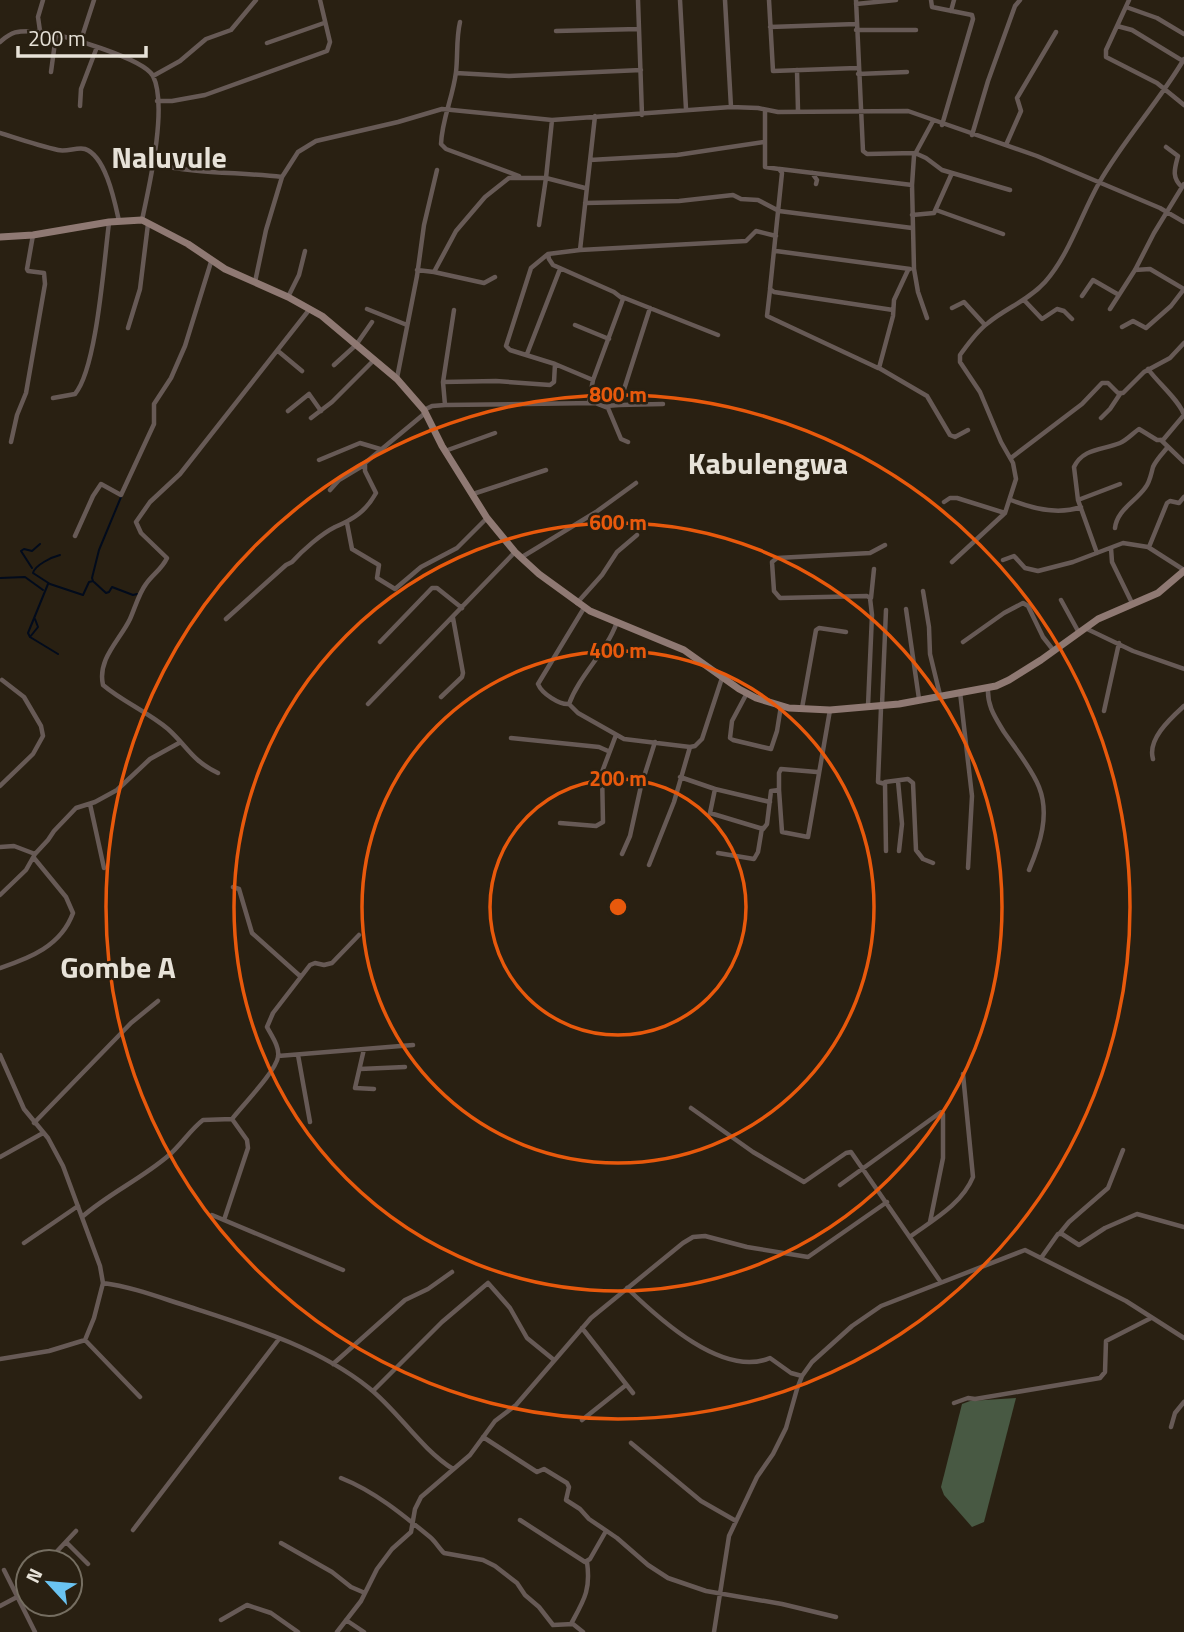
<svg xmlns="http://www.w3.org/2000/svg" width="1184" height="1632" viewBox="0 0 1184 1632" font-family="'Titillium Web',sans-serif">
<rect width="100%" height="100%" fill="#292012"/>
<!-- forest -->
<path fill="#485943" d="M1016,1398L984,1522L972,1527L944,1495L941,1487L962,1404L970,1401Z"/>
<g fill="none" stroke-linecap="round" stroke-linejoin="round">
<!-- stream -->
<path stroke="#020b1c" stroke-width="2" d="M60,555C52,557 35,565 33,573L50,584L83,595L89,582L93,581L92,578L99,550L121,497
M32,568L21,551L24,549L32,551L40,544
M0,578L25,577L43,590
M94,582L106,593L109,592L112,587L133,595L137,594
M35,619L38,627L30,637L58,654
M30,637L28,633L48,584"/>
<!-- street -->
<path stroke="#675a56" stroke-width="4.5" d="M43,0L38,17L40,31C61,35 144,58 153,76C168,106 149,187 142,220
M638,0L642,115
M680,0L686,109
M725,0L731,107
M769,0L773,71L857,68
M856,0L863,151L867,154L915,153L926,158L942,170L1010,190
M931,0L932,7L972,15L973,19L942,125
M1129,0L1106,50V57L1157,83L1184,105
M856,4L896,0
M1126,7L1157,18L1184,34
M951,11L954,0
M460,22C456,39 458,55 456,72C453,97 442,119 441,144L446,149L519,176
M1117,26L1132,30L1183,61
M770,27L856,24
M856,30H916
M556,31L639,29
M0,42C16,28 21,32 40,31
M80,43L94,0
M267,43L324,23
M797,70L798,111
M51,72L56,35
M456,73L509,76L641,70
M858,74L907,72
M153,76L180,61L206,39L231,30L256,0
M157,101H172L205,95L327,51L330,42L320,0
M80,106L81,89L97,47
M765,110V167L779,169L782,173L770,289L774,292L893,310
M595,116L580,250L746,241L756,231L776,236
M0,133C19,139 39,146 58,150C67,152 77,147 85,149C106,156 115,203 119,221
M972,135L988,81L1015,6L1020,0
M1006,145L1021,111L1017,98L1056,32
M1166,147L1178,156C1175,168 1171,177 1182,187
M590,160L677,155L764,142
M154,164C196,174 240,172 282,177
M780,169L912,185
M812,173L817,180L816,184
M585,203L679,201L733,195L741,199L758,200L779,211L912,228
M936,210L1003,234
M912,215L934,213L952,173
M539,225L546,178L585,188
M580,250L548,254L531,268L506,346L510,350L555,364L593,380
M776,251L910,269
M548,254L549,259L553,265L614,292L623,299L593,380L589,402
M417,270L434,272L456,231L485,197L509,178H546L552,120
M908,270L894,300L893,316L879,368L927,396L950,435L955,437L968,430
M1135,270L1150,269L1184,289
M434,272L484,283L495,277
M255,282L266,230L282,177L298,152L316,141L398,122L442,109L552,120L731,107L758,108L778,112L908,111L1037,156L1160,208L1184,222
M770,290L767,316L878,368
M1082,296L1093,280L1119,295
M288,297L299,275L305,251
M622,297L718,335
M1024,300L1042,319L1057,309L1064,311L1072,319
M952,308L964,302L985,325
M367,309L407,325
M1110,309L1135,270L1154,233L1184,184
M927,318L918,292L914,269L912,185L914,156L933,121
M575,325L609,339
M1122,327L1133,321L1146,328L1171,306L1184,289
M128,328L140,289L148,224
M278,351L302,371
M527,354L560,269
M334,365L356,345L372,322
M397,378L417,276L424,225L437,170
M443,382L454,310
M53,398L75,394C97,368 104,260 109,223
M445,405L443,382L496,381L550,385L554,382L555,364
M619,405L663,404
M606,406L619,405L650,308
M424,410L432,406L445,405L595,403L608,408L621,439L628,442
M288,411L309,394L321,411
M311,418L332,402L374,360
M1101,418L1110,409L1120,394
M1161,440L1184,462
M11,442L17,415L26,393L45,284L44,273L28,271L27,269L33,235
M445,451L495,433
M1011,458L1082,404L1102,383H1108L1118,393H1123L1144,372L1170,358L1184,343
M319,460L360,443L380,449
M330,490L339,480L364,465
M473,494L546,470
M1011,500C1033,509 1058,515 1081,507
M1078,500L1120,484
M944,502L950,498H957L1005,513
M347,523L352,549L379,565L377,578L395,589L421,567L457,548L487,518
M1115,528C1117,510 1135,502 1145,488C1150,482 1151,474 1153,467C1156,460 1162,454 1167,448
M75,536L93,496L101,484L121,495L154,424V404L171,378L185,346L211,262
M1149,547L1167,503L1170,501L1179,503L1184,497
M1111,548L1112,562L1132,603
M1097,553L1078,500L1074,467C1083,448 1103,450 1120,443C1127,440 1133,433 1139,429L1157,440H1163L1184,415C1180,401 1158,383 1148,369
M522,557L596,512L636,483
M1003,560L1014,556L1025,568L1038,571L1073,562L1123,543L1148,547L1184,570
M952,562L1005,513L1016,479L1013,463L1001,442L980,392L960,362V355C968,344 977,331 988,323C1006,308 1029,300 1045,282C1069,255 1081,215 1099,183C1124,139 1159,102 1184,59
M923,591L929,627L930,654L940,695
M871,598L874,569
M1061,600L1078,631
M577,603L602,575L617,552L637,535
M906,609L919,699
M226,619L286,565L292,562C303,550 321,534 335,527C354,519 366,511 376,493L365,471V463L424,414
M617,622C606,653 580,674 569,704L578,713L624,739L690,747L695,746L702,739L722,678
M1085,628L1133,651L1184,669
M380,642L432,588H437L462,608
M963,642L1004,613L1023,603L1028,606L1043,637L1054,651
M988,688C987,706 995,717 1004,732C1015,748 1032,769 1039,787C1050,815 1040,844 1029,870
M960,692L972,796L968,868
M747,693L732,721L730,738L733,740L771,749L777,731L781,706
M441,697L462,677L463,673L453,618
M368,704L515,552
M569,704C560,705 542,694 538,684L584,608
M882,705L886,610
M868,706L872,615L870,598L867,596L780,598L774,591L772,562L777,558L870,553L885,545
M877,706L881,708L878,782L885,784L886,851
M802,708L816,630L819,628L846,632
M1104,711L1119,643
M511,738L599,747L608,751
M1153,759C1147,739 1171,718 1184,706
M218,773C191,760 188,747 168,729C148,712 123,702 103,685C97,659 120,640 130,619C135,608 139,593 146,584C153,574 162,569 167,558L141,533L136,522L150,502L180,474L309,310
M680,777L715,789L710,813L763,829L767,824L771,791L779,790V773L781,769L817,772
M898,781L902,824L899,851
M885,782L908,779L913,783L916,850L923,859L933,863
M0,786L33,754L43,736L41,726L24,697L2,680
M715,789L770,802
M779,790L782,832L808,837L830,710
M90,804L104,868
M560,823L596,826L603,822L602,772L616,735
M0,847L14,846L35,854
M718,853L754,859L758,852L762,828
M622,854L630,836L641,786L655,742
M649,865L674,802L690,747
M233,887L239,889L252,933L300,976
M0,895L26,870L35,854L48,840L54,831L76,808L95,802L117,790L150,759L179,743
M0,968C30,958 61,946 73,913L66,897L34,858
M364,1049L355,1088L374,1089
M0,1055L24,1109L48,1138L63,1166L100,1266L103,1283L94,1318L85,1340L49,1351L0,1359
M298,1055L310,1122
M278,1056L413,1045
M360,1069L405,1067
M691,1108L753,1152L804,1182L846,1153L851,1152L940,1281
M232,1119C242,1106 276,1071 278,1057C280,1047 271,1035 267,1027L273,1013L310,965L315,963L324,965L332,963L359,935
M34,1123L131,1023L158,1001
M0,1157L43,1133
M840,1185L941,1112L943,1114V1158L930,1222
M212,1215L343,1270
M82,1217C108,1194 141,1179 168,1156C181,1145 190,1130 203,1120L232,1119
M224,1220L248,1148L247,1140L232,1119
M1060,1233L1069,1222L1108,1188L1123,1150
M911,1236C933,1220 962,1204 973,1177L963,1074
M24,1243L78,1206
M1041,1258L1058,1234H1062L1079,1245L1105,1228L1137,1214L1184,1227
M103,1283C133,1287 161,1298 190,1307C251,1327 318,1347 369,1388C399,1412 420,1448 453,1469
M627,1288C659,1319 723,1378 770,1358L791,1373L802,1376
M582,1328L633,1393
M85,1340L140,1397
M333,1364L405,1300L428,1289L452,1272
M373,1391L442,1322L488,1283L510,1308L527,1338L554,1360
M954,1403L968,1398L975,1399L1100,1378L1105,1372L1106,1341L1151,1318
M582,1420L626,1385
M1171,1427L1175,1413L1184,1402
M483,1437L537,1472L544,1469L567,1483L569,1487L566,1500L580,1509L589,1519L617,1538L648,1565L668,1578L706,1591L782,1604L836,1617
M631,1443L701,1501L736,1521
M341,1478C374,1491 402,1514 430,1537C435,1541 439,1548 444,1553L483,1560L495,1566L517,1583L525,1595L539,1607L553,1625L573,1624L583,1632
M520,1520L585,1562L590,1559L606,1531
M133,1530L279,1339
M66,1542L88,1564
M281,1543L332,1572L351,1587L365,1593
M47,1562L76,1531
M4,1570L35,1632
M17,1595L28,1582
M0,1606L17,1597
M221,1620L247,1605L271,1613L298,1632
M346,1620L364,1632
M571,1624C584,1600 591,1590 587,1562
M337,1632L361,1601L377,1569L392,1549L411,1532L415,1509L421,1497L470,1455L495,1421L516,1405L591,1318L683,1243L693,1237L705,1236L747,1247L808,1257L887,1202
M714,1632L729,1536L757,1477L773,1454L786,1428L797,1389L802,1376L812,1362L852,1326L881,1306L1025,1250L1126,1301L1184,1338"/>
<!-- secondary -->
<path stroke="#8f7973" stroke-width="7" d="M0,237L33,235L109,222L142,220L188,244L225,269L288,297L322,316L397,379L424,410L442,446L487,518L515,552L539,574L590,611L684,650L739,689L756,698L789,708L830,710L899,704L996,686L1009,680L1041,660L1098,619L1158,593L1184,571"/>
</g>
<!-- distance rings -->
<g fill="none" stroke="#e8590c" stroke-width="3.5">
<circle cx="618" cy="907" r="128"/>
<circle cx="618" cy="907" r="256"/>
<circle cx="618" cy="907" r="384"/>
<circle cx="618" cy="907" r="512"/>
</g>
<g text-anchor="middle" stroke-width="5" stroke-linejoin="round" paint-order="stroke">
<!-- quarter labels -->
<g font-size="30" font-weight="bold" fill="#e7e2d8" stroke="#292012">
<text x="169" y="168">Naluvule</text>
<text x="768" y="474">Kabulengwa</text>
<text x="118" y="978">Gombe A</text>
</g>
</g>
<circle cx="618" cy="907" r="10" fill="#e8590c" stroke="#292012" stroke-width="3.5"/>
<g font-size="21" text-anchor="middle" font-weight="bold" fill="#e8590c" stroke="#292012" stroke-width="5" stroke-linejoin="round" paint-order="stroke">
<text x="618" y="402">800 m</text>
<text x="618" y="530">600 m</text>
<text x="618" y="658">400 m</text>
<text x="618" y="786">200 m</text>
</g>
<!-- north arrow -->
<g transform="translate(49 1583) rotate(296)"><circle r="33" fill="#292012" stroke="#756e61" stroke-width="2"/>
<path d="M0-5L12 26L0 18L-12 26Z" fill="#6ac3f1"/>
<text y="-10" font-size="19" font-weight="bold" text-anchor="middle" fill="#e7e2d8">N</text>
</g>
<!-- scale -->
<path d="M18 46v10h128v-10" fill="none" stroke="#e7e2d8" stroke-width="3.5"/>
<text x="28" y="46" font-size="21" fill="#e7e2d8" stroke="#292012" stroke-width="5" paint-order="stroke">200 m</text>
</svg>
